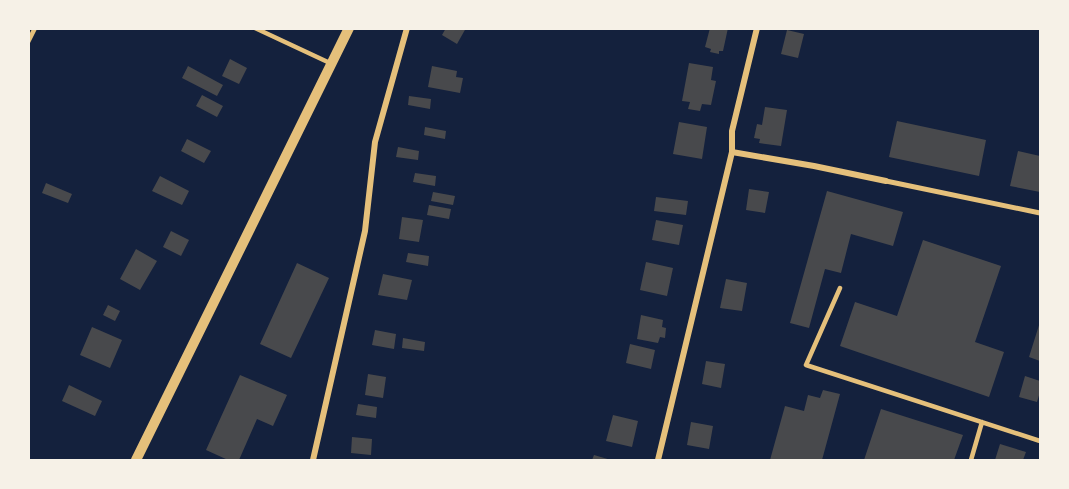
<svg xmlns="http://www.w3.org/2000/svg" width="1069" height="489" viewBox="0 0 1069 489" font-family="Lato,sans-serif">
<rect width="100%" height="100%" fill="#14213d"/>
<!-- building -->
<path fill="#48494c" d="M446,28H466L457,44L442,35Z
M710,28H728L723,51H719V54L710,52L711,49L705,47Z
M787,30L804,34L798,58L781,54Z
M230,59L247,68L239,84L222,76Z
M689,63L713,67L711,80L716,81L711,105L702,104L700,111L688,109L690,102L682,101Z
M188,66L223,85L217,96L182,78Z
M432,66L457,71L456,77L463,78L460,93L428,87Z
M202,95L223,106L217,117L196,106Z
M409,96L431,99L430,109L408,105Z
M765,107L787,110L781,146L759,143L760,139L754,138L757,124L762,125Z
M897,121L986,140L979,176L889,157Z
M679,122L707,127L702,159L673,154Z
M425,127L446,131L445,139L424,135Z
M187,139L211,151L204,163L181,151Z
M398,147L419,151L418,160L396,157Z
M1018,151L1040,156V192L1010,186Z
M415,173L436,176L435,186L413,182Z
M160,176L189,191L182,205L152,191Z
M46,183L72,194L68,203L42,193Z
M749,189L769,192L765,213L746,210Z
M827,191L903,212L893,246L851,234L841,273L825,269L809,328L790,323Z
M433,192L455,196L453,205L431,201Z
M656,197L688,201L686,215L654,211Z
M429,205L451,209L449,219L427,215Z
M402,217L423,220L419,242L399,239Z
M656,220L683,225L679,245L652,240Z
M171,231L189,240L181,256L163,247Z
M923,240L1001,266L975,342L1004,352L989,397L840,346L855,302L897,316Z
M136,249L157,261L140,290L120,279Z
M408,253L429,256L428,266L406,262Z
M646,262L673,268L667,296L640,290Z
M297,263L329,278L291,358L260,344Z
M383,274L412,280L407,300L378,295Z
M726,279L747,283L742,311L720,308Z
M108,305L120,311L115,321L103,315Z
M641,315L663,320L662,327L666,328L665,338L660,337L658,343L637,339Z
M1040,322V361L1029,357Z
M92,327L122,340L110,368L80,355Z
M375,330L396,334L394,349L372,345Z
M403,338L425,342L424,351L402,348Z
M630,344L655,350L651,369L626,363Z
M706,361L725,364L721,388L702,384Z
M368,374L386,377L383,398L365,395Z
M240,375L287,395L273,426L257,419L239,460H228L206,450Z
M1025,376L1040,381V392L1037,402L1019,397Z
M69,385L102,401L95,416L62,401Z
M823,390L840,394L822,460H770L785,406L804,411L808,395L820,398Z
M358,404L377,407L376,418L356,415Z
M881,409L963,435L954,460H864Z
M613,415L638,421L632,447L606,441Z
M691,422L713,426L709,449L687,445Z
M352,437L372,439L371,455L351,453Z
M1000,444L1026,452L1023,460H995Z
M594,455L611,460H592Z"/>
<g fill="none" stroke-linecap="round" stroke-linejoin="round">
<!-- service -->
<path stroke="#e5c07b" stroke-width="4.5" d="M255,28L332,64
M28,42L35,28
M840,288L806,365L1040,441
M971,460L982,422"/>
<!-- pedestrian -->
<path stroke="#e5c07b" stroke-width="5" d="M886,181L1040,213"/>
<!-- minor -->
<path stroke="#e5c07b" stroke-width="6" d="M732,152L814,166L886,181
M313,460L365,231L375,142L407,28
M658,460L732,152V131L757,28"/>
<!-- tertiary -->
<path stroke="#e5c07b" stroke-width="10" d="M136,460L349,28"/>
</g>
<!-- border -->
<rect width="1069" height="489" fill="none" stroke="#f6f1e7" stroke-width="60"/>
</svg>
